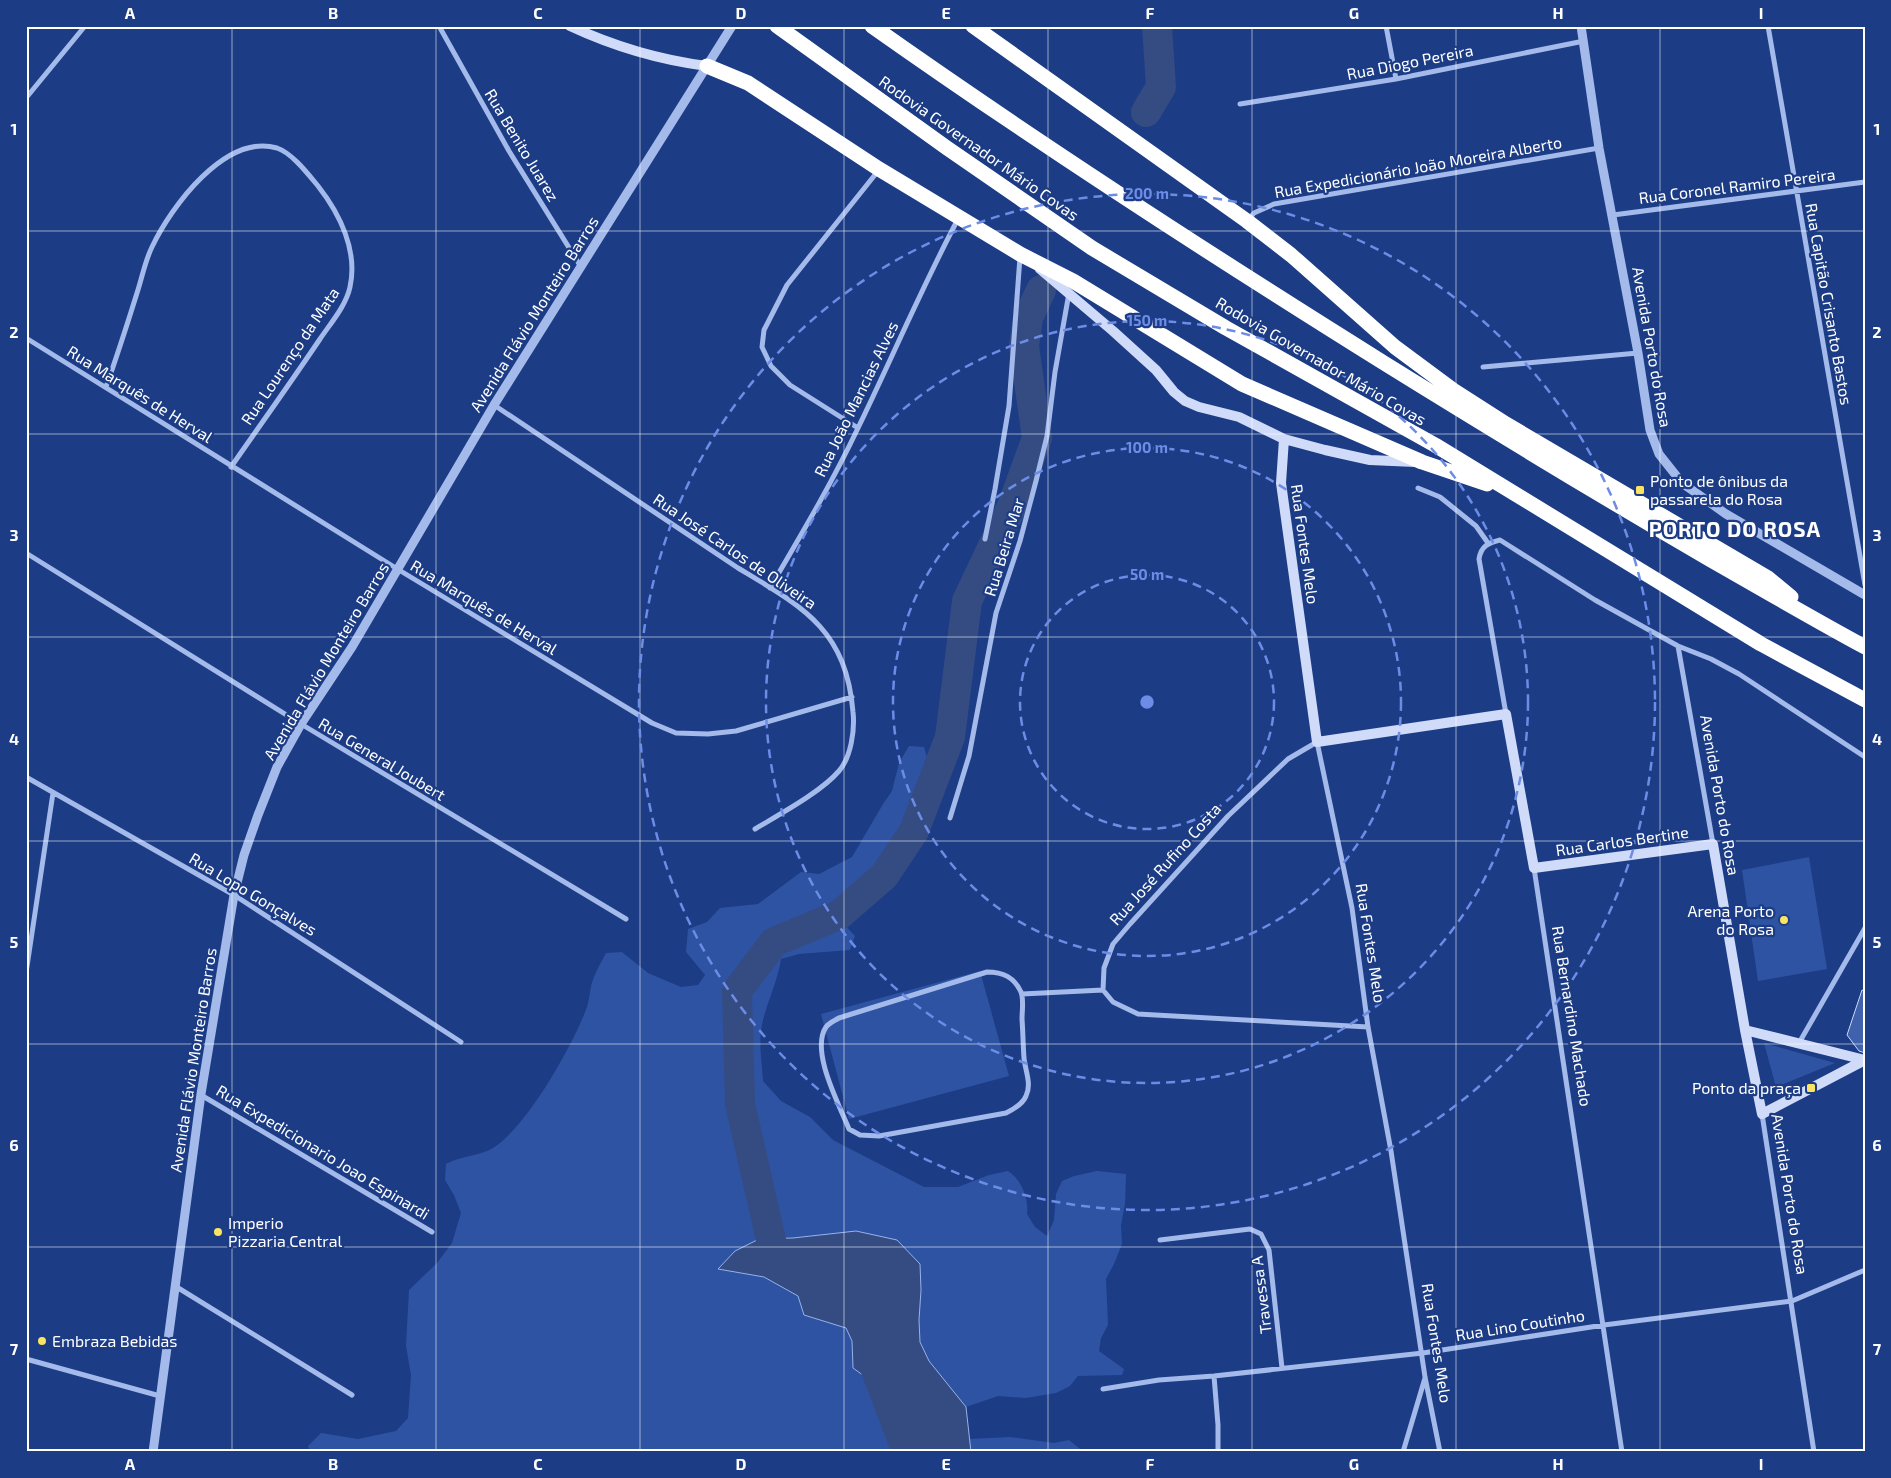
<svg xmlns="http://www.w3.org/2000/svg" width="1891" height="1478" viewBox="0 0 1891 1478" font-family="'Exo 2',sans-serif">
<rect width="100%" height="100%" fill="#1c3c85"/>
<!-- green -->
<path fill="#2f53a3" d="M909,746L924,747L930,767L899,837L864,885L828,913L784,931L809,933L843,923L855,936L850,950L799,954L781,959C777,985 765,1005 761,1030C759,1046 762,1064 763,1081L781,1101L810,1117L833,1140L924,1187H958L989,1175L1008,1171C1021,1179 1029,1198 1027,1214L1035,1227L1047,1236L1054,1220L1056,1194L1062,1181L1074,1176L1097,1171L1126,1174L1125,1204L1121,1225L1122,1244L1114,1264L1106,1279L1108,1325L1101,1338L1099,1351L1124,1369L1122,1375L1078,1376L1070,1386L1056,1393L1026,1398L998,1396L966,1407C952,1390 923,1361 920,1340C917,1324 920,1307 921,1290L793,1238L759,1239L718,1269L764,1277L798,1296L846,1328L852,1341L853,1368L899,1401L911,1427L896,1452H310L308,1446L321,1433L358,1439L396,1431L408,1418L411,1375L406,1346L409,1290L437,1263L452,1243L461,1213L454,1195L445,1180L446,1164C460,1156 480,1156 493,1148C527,1127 573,1045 587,1007C590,997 590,986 594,977C597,969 602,961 606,953L622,952L648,973L681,987L698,985L705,975L686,952L688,929L707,922L720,908L758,904L801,872L819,874L852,857L883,804L892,791L899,763Z
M1809,857L1827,969L1758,981L1742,870Z
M980,971L1009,1076L849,1119L821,1014Z
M1764,1043L1835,1063L1776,1087Z
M1010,1437L1054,1443L1069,1440L1084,1452H971L969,1439Z"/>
<!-- water -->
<path fill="#354c83" stroke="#96b3ed" d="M856,1231L897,1240L920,1264L921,1290L919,1320L920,1342L929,1361L966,1407L971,1452H896L911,1427L899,1401L853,1368L852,1341L846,1328L804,1315L798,1296L764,1277L718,1269L735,1251L759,1239L793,1238Z"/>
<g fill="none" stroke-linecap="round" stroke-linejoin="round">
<!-- river -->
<path stroke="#354c83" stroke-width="30" d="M1146,112L1161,87L1157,26
M793,1269L774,1253L740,1104L737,991L774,942L839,915L884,876L914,831L950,737L967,601L1013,504L1037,438L1024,346L1028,318L1041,290
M869,1352L907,1452"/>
</g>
<!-- building -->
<path fill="#4062ac" stroke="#c8d7f8" d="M1862,990L1865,991V1053L1859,1051L1847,1035Z"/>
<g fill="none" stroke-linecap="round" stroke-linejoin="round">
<!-- minor -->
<path stroke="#a3baeb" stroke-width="5" d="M439,26L509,151L581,267
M1386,26L1396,79
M1768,26L1865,585
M26,98L85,26
M1240,104L1396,79L1584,41
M1613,215L1865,182
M1249,219L1254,213L1274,204L1599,148
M26,338L399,570L652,723L676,733L708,734L736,731L852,697
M1483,367L1638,353
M106,387C117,356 127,325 137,293C142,278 145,261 152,247C171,207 225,133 277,148C292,153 308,174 318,186C340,214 358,251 350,287C346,306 330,324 320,339C291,382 261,424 231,467
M494,405L738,568C803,607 846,629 853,712C855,730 851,757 839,771C821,792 780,814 755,829
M858,428L790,385L771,366L762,347L764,330L787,285L878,171
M1418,488L1440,497L1476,526L1488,543
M985,539L995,489L1009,406L1020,257
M26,553L301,724L626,919
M770,588C801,535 832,483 858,428C892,358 922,287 958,219
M1678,646L1713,844
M1506,714L1479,559C1481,546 1488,543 1500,540L1595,600L1678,646L1711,659L1739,674L1865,757
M26,777L234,895L461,1042
M950,818L969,756L996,613L1020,541L1036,481L1047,436L1055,372L1069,293
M1534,868L1622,1452
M987,972C1003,972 1014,977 1021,992C1024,999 1022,1011 1022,1019C1023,1032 1023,1045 1024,1058C1025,1070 1032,1084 1026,1096C1023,1104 1014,1109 1006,1113L879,1136L860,1135L849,1129C839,1104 810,1051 826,1027C829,1023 834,1021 839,1018Z
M26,973L53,793
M1022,994L1103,990
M1368,1027L1138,1014L1113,1002L1103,990L1104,968L1113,944L1130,924L1228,816L1288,759L1317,742L1352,908L1368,1027L1391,1151L1425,1377L1440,1452
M1799,1043L1865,928
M201,1095L432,1232
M1762,1114L1814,1452
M1160,1240L1250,1229L1261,1234L1269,1250L1282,1368
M175,1286L352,1395
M26,1359L160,1396
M1214,1376L1218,1425V1452
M1103,1389L1159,1380L1214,1376L1423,1353L1604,1325L1792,1301L1865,1270
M1403,1452L1425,1378"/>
<!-- tertiary -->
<path stroke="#a3baeb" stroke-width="9" d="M1581,26L1599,148L1638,353L1650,430L1659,454L1682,483L1726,514L1865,595
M153,1452L201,1094L234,895L244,855L258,815L277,767L301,724L352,647L494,405L732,26"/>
<!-- secondary -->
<path stroke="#cfdbf8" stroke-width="10" d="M570,26C613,46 660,60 707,66
M1040,269L1113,331L1156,370L1174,392L1185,401L1199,407L1239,417L1284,439L1325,450L1370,460L1415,462
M1284,439L1281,483L1317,742L1506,714L1534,868L1713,844L1745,1030L1762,1114L1865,1060
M1745,1030L1865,1060"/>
<!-- motorway -->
<path stroke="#fff" stroke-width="15" d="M777,26L947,148L1092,248L1226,328L1435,445L1761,644L1865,700
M872,26C1039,144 1211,255 1384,363C1492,430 1601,496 1711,560C1762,589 1813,619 1865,647
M973,26L1247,221L1291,255L1395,347L1453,390L1506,424L1768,578L1791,597
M707,66L748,83L879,169L1020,254L1073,281L1242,384L1422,462L1487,484"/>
</g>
<!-- grid -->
<path fill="none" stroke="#fff" stroke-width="1" stroke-opacity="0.55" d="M232,26V1452M436,26V1452M640,26V1452M844,26V1452M1048,26V1452M1252,26V1452M1456,26V1452M1660,26V1452M26,231H1865M26,434H1865M26,637H1865M26,841H1865M26,1044H1865M26,1247H1865"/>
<!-- distance rings -->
<g fill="none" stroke="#6c8ce6" stroke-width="2.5" stroke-dasharray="9 6">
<circle cx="1147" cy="702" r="127"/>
<circle cx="1147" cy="702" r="254"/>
<circle cx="1147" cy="702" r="381"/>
<circle cx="1147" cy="702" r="508"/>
</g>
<!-- markers -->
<g fill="#fbe461" stroke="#1c3c85" stroke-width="2">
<rect x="1635" y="485" width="10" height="10" rx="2.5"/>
<circle cx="1784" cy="920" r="5"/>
<rect x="1806" y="1083" width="10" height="10" rx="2.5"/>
<circle cx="218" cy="1232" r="5"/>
<circle cx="42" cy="1341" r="5"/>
</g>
<g text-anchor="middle" stroke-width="4.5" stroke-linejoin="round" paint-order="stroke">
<!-- street labels -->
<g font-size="16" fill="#fff" stroke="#1c3c85">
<text transform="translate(1410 62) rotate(-11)" y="6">Rua Diogo Pereira</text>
<text transform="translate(522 145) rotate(59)" y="6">Rua Benito Juarez</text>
<text transform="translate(979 148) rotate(35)" y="6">Rodovia Governador Mário Covas</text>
<text transform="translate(1418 167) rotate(-10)" y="6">Rua Expedicionário João Moreira Alberto</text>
<text transform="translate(1737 186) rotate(-7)" y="6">Rua Coronel Ramiro Pereira</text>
<text transform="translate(1829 304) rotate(80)" y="6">Rua Capitão Crisanto Bastos</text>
<text transform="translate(534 314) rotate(-58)" y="6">Avenida Flávio Monteiro Barros</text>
<text transform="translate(1652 347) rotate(80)" y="6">Avenida Porto do Rosa</text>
<text transform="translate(290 356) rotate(-56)" y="6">Rua Lourenço da Mata</text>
<text transform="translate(1321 361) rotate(30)" y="6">Rodovia Governador Mário Covas</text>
<text transform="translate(140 394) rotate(32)" y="6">Rua Marquês de Herval</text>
<text transform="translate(856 399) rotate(-64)" y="6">Rua João Mancias Alves</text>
<text transform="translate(1305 544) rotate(82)" y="6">Rua Fontes Melo</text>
<text transform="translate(1004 547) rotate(-73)" y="6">Rua Beira Mar</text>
<text transform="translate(735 551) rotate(34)" y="6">Rua José Carlos de Oliveira</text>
<text transform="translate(484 607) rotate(31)" y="6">Rua Marquês de Herval</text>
<text transform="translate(326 661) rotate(-59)" y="6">Avenida Flávio Monteiro Barros</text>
<text transform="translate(382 759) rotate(31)" y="6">Rua General Joubert</text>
<text transform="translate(1720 795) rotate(80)" y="6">Avenida Porto do Rosa</text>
<text transform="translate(1622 841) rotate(-8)" y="6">Rua Carlos Bertine</text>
<text transform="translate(1165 864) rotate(-48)" y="6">Rua José Rufino Costa</text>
<text transform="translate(253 894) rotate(31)" y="6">Rua Lopo Gonçalves</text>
<text transform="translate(1371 943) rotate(81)" y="6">Rua Fontes Melo</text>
<text transform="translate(1572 1016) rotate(81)" y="6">Rua Bernardino Machado</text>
<text transform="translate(193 1060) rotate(-81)" y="6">Avenida Flávio Monteiro Barros</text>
<text transform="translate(323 1152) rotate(31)" y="6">Rua Expedicionario Joao Espinardi</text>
<text transform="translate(1790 1194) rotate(81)" y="6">Avenida Porto do Rosa</text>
<text transform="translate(1261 1295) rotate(-97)" y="6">Travessa A</text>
<text transform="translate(1520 1325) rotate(-9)" y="6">Rua Lino Coutinho</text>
<text transform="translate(1437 1343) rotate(81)" y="6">Rua Fontes Melo</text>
</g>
<!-- poi labels -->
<g font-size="16" fill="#fff" stroke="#1c3c85" text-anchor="start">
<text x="1650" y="487">Ponto de ônibus da<tspan x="1650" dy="18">passarela do Rosa</tspan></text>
<text x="1774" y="917" text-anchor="end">Arena Porto<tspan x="1774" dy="18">do Rosa</tspan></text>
<text x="1801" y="1094" text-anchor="end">Ponto da praça</text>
<text x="228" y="1229">Imperio<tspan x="228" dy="18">Pizzaria Central</tspan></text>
<text x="52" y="1347">Embraza Bebidas</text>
</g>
<!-- district labels -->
<g font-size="21" font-weight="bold" letter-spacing="1" fill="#fff" stroke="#1c3c85">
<text x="1735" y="537">PORTO DO ROSA</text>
</g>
</g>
<circle cx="1147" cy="702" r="8" fill="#6c8ce6" stroke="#1c3c85" stroke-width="2.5"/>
<g font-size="15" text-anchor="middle" font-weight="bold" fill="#6c8ce6" stroke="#1c3c85" stroke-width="4.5" stroke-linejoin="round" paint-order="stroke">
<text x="1147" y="199">200 m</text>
<text x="1147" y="326">150 m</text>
<text x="1147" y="453">100 m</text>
<text x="1147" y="580">50 m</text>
</g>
<!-- border -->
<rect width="1891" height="1478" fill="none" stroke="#1c3c85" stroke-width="55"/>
<rect x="28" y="28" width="1836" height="1422" fill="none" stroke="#fff" stroke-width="2"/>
<g font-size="16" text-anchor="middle" font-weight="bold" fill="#fff">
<text x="130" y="19">A</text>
<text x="333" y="19">B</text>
<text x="538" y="19">C</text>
<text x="741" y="19">D</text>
<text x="946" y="19">E</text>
<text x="1150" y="19">F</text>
<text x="1354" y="19">G</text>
<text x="1558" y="19">H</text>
<text x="1761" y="19">I</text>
<text x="14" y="135">1</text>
<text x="1877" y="135">1</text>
<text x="14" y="338">2</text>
<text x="1877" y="338">2</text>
<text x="14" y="541">3</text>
<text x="1877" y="541">3</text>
<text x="14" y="745">4</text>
<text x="1877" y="745">4</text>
<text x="14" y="948">5</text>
<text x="1877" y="948">5</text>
<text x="14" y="1151">6</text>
<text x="1877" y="1151">6</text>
<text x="14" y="1355">7</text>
<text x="1877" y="1355">7</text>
<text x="130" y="1470">A</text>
<text x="333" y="1470">B</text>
<text x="538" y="1470">C</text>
<text x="741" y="1470">D</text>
<text x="946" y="1470">E</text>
<text x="1150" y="1470">F</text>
<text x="1354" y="1470">G</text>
<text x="1558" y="1470">H</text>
<text x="1761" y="1470">I</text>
</g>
</svg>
